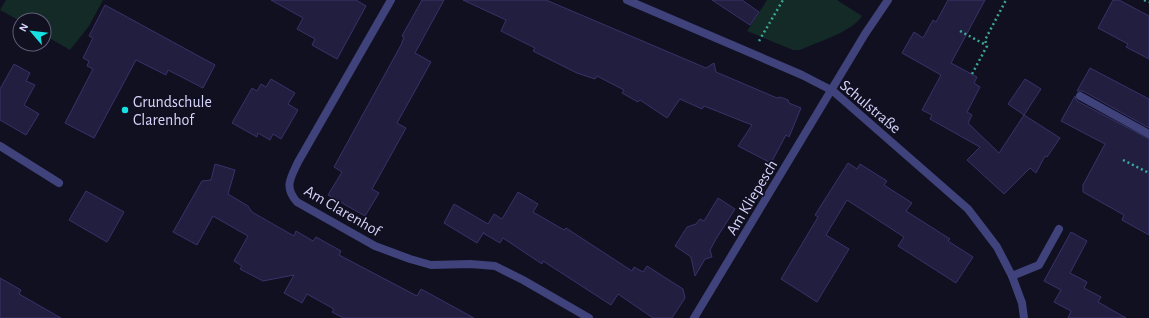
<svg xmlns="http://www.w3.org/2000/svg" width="1149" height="318" viewBox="0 0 1149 318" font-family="'Alegreya Sans',sans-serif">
<rect width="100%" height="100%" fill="#111021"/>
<!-- green -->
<path fill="#132a27" d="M6,0H103L89,26L70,50L44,35V20L20,21L0,10Z
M767,0H837L862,16C852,32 817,42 800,50H793L747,31Z"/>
<!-- building -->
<path fill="#221e40" stroke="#383269" d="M271,0H356L366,6L337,59L312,45L315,39L297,29L303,18Z
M422,0H444L415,53L431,62L397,123L406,128L372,189L379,193L365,216L328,195L342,172L334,167L401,45L404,37L402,36Z
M463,0H546L706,68L714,63L716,72L777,98L780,97L788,100L789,103L801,108L789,137L786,135L771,163L738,146L752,125L704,106L702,109L680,99L667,118L640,100L638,102L622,93L624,90L597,76L595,79L577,73L533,51L535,48L501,31L506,20Z
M712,0H742L759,12L750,25Z
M948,0H985L951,63L977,77L974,83L980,87L967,112L972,115L968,123L999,153L1024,115L1008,104L1025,79L1041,89L1024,115L1060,138L1047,157L1045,156L1036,173L1030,168L1004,194L967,160L980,147L930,119L932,115L922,110L941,75L902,53L914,32L923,38L933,20L936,22Z
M1113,0H1119L1149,16V59L1126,47L1128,44L1098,28Z
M105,5L215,65L203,88L168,70L166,75L136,60L94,138L65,123L93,69L87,66L89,61L83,58L93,38L89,36Z
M14,64L30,73L26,81L35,85L24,105L39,114L26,135L0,120V89Z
M1090,68L1149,99V128L1083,91H1077Z
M271,79L295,93L288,104L298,110L281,139L273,134L270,140L258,133L257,137L232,123L252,88L257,91L261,84L266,87Z
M1075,96L1077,101L1149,139V235L1122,220L1124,215L1083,192V185L1105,144L1061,121Z
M848,163L857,169L860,164L887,181L884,185L912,203L906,211L950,239L948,241L973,257L956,283L898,246L904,237L847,200L826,235L849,249L817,302L781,279L818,217L815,215Z
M215,164L235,170L228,194L248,206L252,212L294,236L296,231L313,241L316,237L341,251L339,255L417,296L421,289L474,318H343L332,312L334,309L307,294L302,303L284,293L294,275L263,281L240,269L242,266L234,261L248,236L213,216L197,245L173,232L202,181L211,180Z
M86,191L124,212L107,242L69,220Z
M518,192L538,204L533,212L564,230L566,228L632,271L634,267L643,272L647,266L683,289L685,298L672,318H653L618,294L611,305L543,261L542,264L503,238L500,243L483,233L484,232L477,243L444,223L454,204L488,224L494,214L502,219Z
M718,198L735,209L716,239L710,250L712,257L705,259L695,276L691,257L675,246L687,227L696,224L700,219L704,221Z
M1071,232L1087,241L1070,273L1087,282L1084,288L1101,297L1098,302L1126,318H1068L1071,311L1054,302L1061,290L1044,281Z
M0,278L21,290L19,294L61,318H0Z"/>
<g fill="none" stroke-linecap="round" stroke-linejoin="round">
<!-- path -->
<path stroke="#3ba898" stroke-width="2.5" stroke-dasharray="2 3" stroke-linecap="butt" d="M1144,0L1149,2
M960,31L986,45
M759,41L783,0
M972,74L987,46L985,40L1006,0
M1123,160L1149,173"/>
<!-- service -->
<path stroke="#3f427b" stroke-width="8" d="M1080,96L1149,134
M0,146L59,183
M1012,276L1039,265L1059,229"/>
<!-- minor -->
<path stroke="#3f427b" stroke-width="8" d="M391,0L298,162C290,179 284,187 297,202L375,246L410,259L431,265L470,264L495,266L523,280L589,318
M627,0L802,75L833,91L968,209L997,247L1012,276L1022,303L1024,318
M694,318L865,34L888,0"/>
</g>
<!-- markers -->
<circle fill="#17e0e3" stroke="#111021" stroke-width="1.5" cx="125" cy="110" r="4"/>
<g text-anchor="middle" stroke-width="3.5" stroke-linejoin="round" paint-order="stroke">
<!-- poi labels -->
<g font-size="16" fill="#d5d4fb" stroke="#111021" text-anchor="start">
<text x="133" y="107">Grundschule<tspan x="133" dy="18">Clarenhof</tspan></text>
</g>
<!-- street labels -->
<g font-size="16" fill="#d5d4fb" stroke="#111021">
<text transform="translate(871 106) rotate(40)" y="6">Schulstraße</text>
<text transform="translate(751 197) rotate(-59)" y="6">Am Kliepesch</text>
<text transform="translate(343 210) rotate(30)" y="6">Am Clarenhof</text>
</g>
</g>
<!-- north arrow -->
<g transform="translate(32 32) rotate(298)"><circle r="19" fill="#111021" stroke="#5f5e78"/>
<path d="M0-3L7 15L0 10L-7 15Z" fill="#17e0e3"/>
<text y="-6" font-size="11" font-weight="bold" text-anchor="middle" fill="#d5d4fb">N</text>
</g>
</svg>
